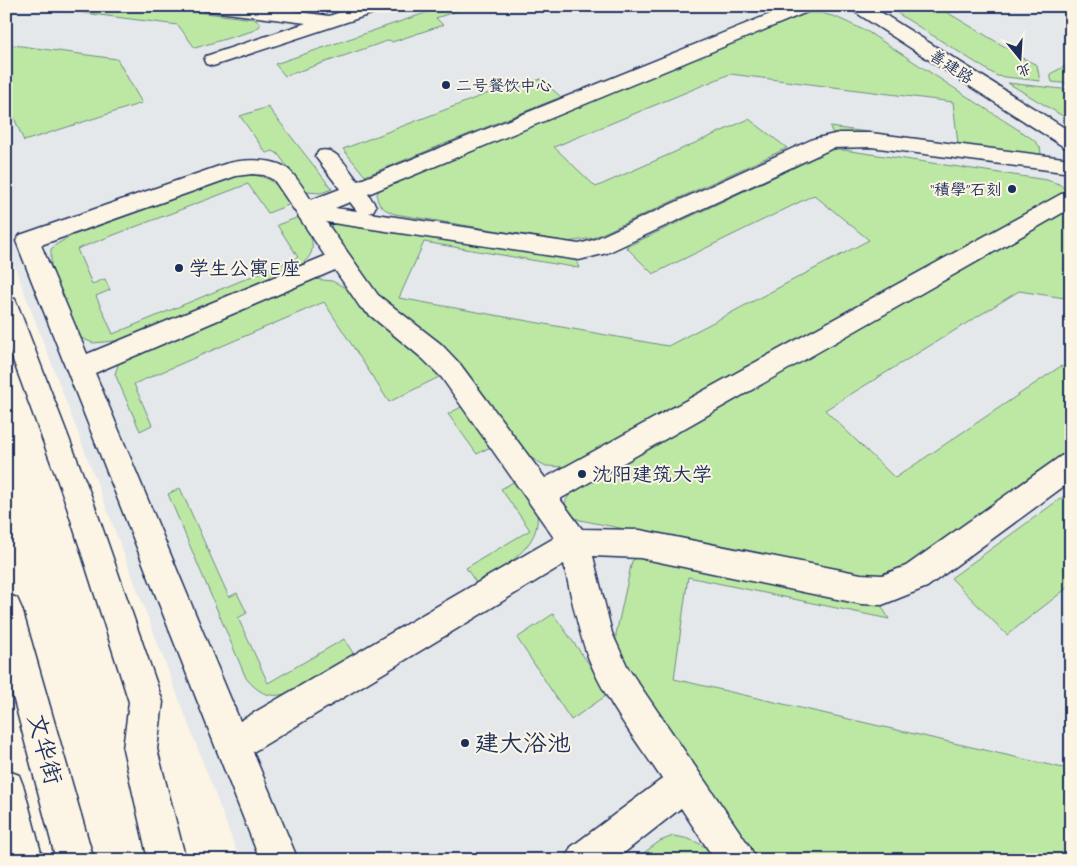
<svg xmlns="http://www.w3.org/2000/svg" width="1077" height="866" viewBox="0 0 1077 866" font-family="'Indie Flower','LXGW WenKai TC',sans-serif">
<rect width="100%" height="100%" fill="#fcf5e5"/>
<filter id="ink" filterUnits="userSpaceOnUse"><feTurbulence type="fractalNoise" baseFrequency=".02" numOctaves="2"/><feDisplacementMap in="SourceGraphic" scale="10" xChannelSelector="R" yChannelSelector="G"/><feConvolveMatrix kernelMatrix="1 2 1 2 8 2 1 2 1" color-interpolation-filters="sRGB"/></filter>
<g filter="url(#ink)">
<!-- built -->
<path fill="#e5e8eb" d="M6,6H1071V860H240L6,244Z"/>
<!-- green -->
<path fill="#bde8a4" stroke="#6c8c81" d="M43,6H148L254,19L260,23V26L252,31L195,48L178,25L44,8Z
M446,6H456L460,10L436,18L443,25L392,42L390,40L285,76L275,64Z
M886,6H951L943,10L1012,51L1010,52L1037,65L1040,81L997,76Z
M807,13H821L836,17L868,32L1034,140L1040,147L1041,153L1039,156L1025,158L835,133L832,132L830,127L958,144L953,102L730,74L554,147L596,187L749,119L787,148L593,238L567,242L395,214C381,209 371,200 381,186L799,14Z
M6,44L117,59L142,103L24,141L6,99Z
M1071,63V84L1052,82L1050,74Z
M541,79L561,97L365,176L343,149L507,86L511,90Z
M1008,83L1071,90V121Z
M268,107L332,189L321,193L306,192L278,154L273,151L266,153L240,116Z
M837,149L1047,180L1059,184L1065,189L1064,195L568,467L546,466L524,454L384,307L330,230L332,224L336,222L572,258L577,262L579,268L424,242L399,298L668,346L869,240L814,195L653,274L626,247L829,151Z
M241,175C269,174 276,182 291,204L268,213L248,184L77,249L92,284L105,279L110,290L96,296L113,334L298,257L277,225L299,217C312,237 322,251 297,268L125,340L93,343L79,337L51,267V249L57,244L71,236Z
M1071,209V299L1019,291L825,410L895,478L1061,366L1071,373V453L909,567L897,574L868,578L580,520C560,511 561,501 577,488Z
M314,279L332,281L346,288L365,313L423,355L441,376L389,402L324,302L134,384L152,425L140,431L115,374L119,362L303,282Z
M463,406L492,446L477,454L448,414Z
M517,480C522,488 531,497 535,506C548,543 503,568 477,584L466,568L530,530L501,489Z
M180,488L229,597L237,593L247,613L238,618L268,683L344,639L355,656C341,664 328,672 314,680C288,694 269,707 246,678L168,494Z
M1071,491V585L1007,635L951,578Z
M641,555L870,601L881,605L889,619L688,577L674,679L1063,768L1071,761V860H759L627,673L616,646V634L632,561Z
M553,614L610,693L571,720L517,638Z
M673,836C692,838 706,845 719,860H634L660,841Z"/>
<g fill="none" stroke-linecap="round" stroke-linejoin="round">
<!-- minor casing -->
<g stroke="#1b2f5e" stroke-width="3">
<path id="minor" d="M202,6H256L329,16L358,6H386L383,10L213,66L206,64L204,60L206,56L306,23L211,11L205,10Z
M790,6H815L812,10L368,194L376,206L373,211L369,213L579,244L593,240L813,139L839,133H871L1071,159V173L871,147L833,148L607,253L579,260L326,222L378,295L441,344L460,364L545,478L1063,193L1071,191V208L560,499L582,529L640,530L861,574L882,575L906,566L1061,456L1071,453V481L927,587L882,605L861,604L640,558L593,556L612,633L628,668L750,847L756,860H715L681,808L615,860H565L571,847L662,779C636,740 605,701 588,657C577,627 571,595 564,564L253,752L298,860H260L16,241L20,235L225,164C242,159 277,157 290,171C298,179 305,191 311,200L340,189L315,156L319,151C337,146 347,168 358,181ZM252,174L264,175L274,180L325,256L87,354L41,245L236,176ZM350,202L357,211L335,208ZM335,270L360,307L423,359L442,378L554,538L240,721L95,373Z
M849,6H871L1071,132V149L1064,147L852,10Z
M6,297L15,299L18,306L92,498L163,702L157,749L186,860H148L123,749L129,702L64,498L6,341Z
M6,594L17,598L22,609L94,860H56L6,670Z
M6,770L19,775L24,788L43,860H6Z"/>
</g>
<!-- minor -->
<use href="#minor" fill="#fcf5e5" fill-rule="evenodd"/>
</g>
</g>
<!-- markers -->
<g fill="#1b2f5e" stroke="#fcf5e5" stroke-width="2">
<circle cx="446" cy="85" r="5"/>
<circle cx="1012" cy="189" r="5"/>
<circle cx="179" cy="268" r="5"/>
<circle cx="582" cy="474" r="5"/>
<circle cx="465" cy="743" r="5"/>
</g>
<g text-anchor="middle" stroke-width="4" stroke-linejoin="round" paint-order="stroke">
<!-- far-street labels -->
<g font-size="16" fill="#1b2f5e" stroke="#fcf5e5">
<text transform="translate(952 66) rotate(33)" y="6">善建路</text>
</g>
<!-- far-poi labels -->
<g font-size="16" fill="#1b2f5e" stroke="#fcf5e5" text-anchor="start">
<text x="456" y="91">二号餐饮中心</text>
<text x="1002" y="195" text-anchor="end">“積學”石刻</text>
</g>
<!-- poi labels -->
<g font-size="20" fill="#1b2f5e" stroke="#fcf5e5" text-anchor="start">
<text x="189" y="275">学生公寓E座</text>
<text x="592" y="481">沈阳建筑大学</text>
</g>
<!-- near-poi labels -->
<g font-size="24" fill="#1b2f5e" stroke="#fcf5e5" text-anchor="start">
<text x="475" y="751">建大浴池</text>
</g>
<!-- near-street labels -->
<g font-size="24" fill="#1b2f5e" stroke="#fcf5e5">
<text transform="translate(45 749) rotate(75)" y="8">文华街</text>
</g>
</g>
<!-- margin -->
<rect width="1077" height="866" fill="none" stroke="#fcf5e5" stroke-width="25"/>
<rect x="12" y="12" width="1052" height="841" fill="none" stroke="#1b2f5e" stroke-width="2" filter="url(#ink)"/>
<!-- north arrow -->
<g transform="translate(1020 58) rotate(162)" stroke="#fcf5e5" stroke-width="4" paint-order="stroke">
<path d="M0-4L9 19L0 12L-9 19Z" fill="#1b2f5e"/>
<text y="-8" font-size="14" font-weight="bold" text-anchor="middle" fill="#1b2f5e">北</text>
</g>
</svg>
